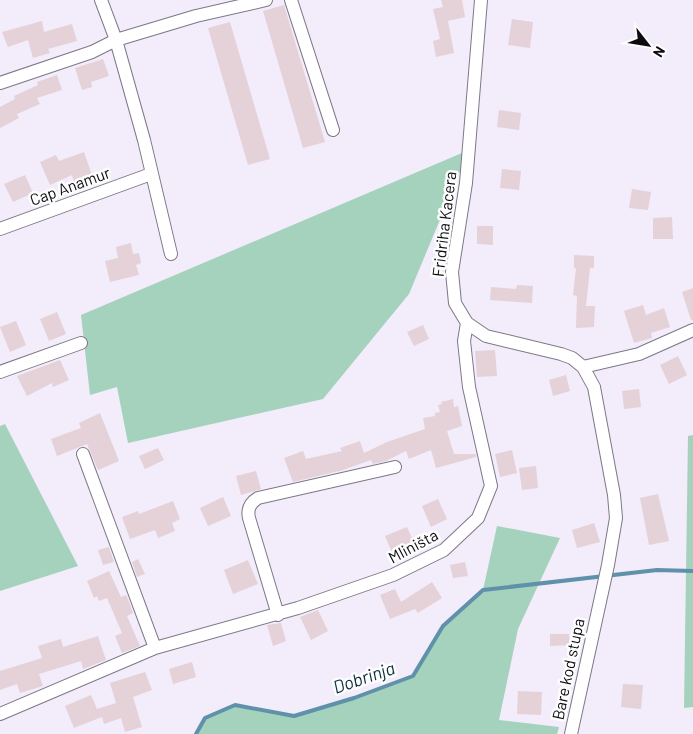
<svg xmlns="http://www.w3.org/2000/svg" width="693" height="734" viewBox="0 0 693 734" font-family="Barlow,sans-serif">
<rect width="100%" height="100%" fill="#f2ecfb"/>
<!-- green -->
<path fill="#a5d2bc" d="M469,150L409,294L323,399L128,443L117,387L90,395L81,315Z
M5,424L78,566L0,591V426Z
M693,435V707L684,708L688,436Z
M497,526L560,538L518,629L499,720L559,727L557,734H196L205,718L235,705L294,716L354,698L413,676L443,626L483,590Z"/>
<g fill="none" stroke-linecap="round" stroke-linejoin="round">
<!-- stream -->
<path stroke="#5f92aa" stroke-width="4" d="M196,734L205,718L235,705L294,716L354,698L413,676L443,626L483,590L657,570L693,571"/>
</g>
<!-- building -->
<path fill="#e4d2d8" d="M441,0H462L465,17L448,21L454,53L436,57L433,41L440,39L433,9L443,7Z
M284,5L325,142L303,148L263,11Z
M512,19L533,22L530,48L508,45Z
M42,21L44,32L72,24L77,41L48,49L50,53L33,58L28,40L8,47L2,32Z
M230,22L270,159L248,165L208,28Z
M103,59L109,76L91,82L92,87L82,90L75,68Z
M57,75L62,90L37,98L40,104L17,114L19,118L0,128V107L15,99L14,96L38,85L37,82Z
M499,110L521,113L519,130L497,127Z
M84,152L92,175L74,182L72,175L50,185L40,162L56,155L59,161Z
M502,169L521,171L519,190L500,188Z
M25,175L33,193L13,202L4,184Z
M632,189L651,192L648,210L629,208Z
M672,217L673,239H653V218Z
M477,226H493V245L477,244Z
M131,243L133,254L139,253L141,263L136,265L139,275L110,282L105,261L118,258L116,247Z
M574,255L594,256V268H590L586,306H595L594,327L576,328L577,296L573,295L576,268H574Z
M517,285L533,286L532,303L490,300L491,287L516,289Z
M693,288V320H691L682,292Z
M643,305L646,315L664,308L670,327L651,333L652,338L634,343L624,311Z
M57,312L66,334L49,341L40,319Z
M16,321L26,345L10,352L0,327Z
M423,325L429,339L414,346L407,332Z
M495,350L497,376L477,377L475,351Z
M678,356L687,375L669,384L660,365Z
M60,360L69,380L53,387L52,383L27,396L17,376Z
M566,375L570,391L553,396L549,380Z
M639,389L641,407L624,409L622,391Z
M453,399L454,407L458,406L462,426L447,431L454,454H476V457L436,468L431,450L409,459L406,451L386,461L373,464L371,460L343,470L293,482L284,458L303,451L306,459L342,451L340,448L360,441L364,453L387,442L425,429L423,418L435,416V413L440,412L438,405L442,404L441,402Z
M100,413L119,461L98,470L87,444L57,456L51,439L81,428L79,423Z
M158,448L164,460L145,469L139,456Z
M512,450L517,473L500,477L495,454Z
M536,466L538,488L522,490L519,468Z
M256,471L261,489L241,495L236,476Z
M658,494L669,541L649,545L640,498Z
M223,497L231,516L208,526L200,508Z
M438,499L447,519L431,527L422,506Z
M173,501L180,519L172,523L175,531L158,538L155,530L130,539L122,517L138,511L139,514Z
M594,523L600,542L577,548L572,530Z
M407,527L416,547L394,557L385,536Z
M109,547L114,562L103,565L98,550Z
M138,559L145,574L137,577L132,562Z
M248,560L258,584L233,594L224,570Z
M465,562L468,576L453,578L450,565Z
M109,571L121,597L126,595L128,599L133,613L127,616L140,646L122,653L115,636L122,633L107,598L99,601L97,596L94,598L87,581Z
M432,582L442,598L418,613L415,609L390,619L380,595L395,589L401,602Z
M318,610L328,631L311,640L300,617Z
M281,623L286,641L273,646L267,625Z
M550,634H569L570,645L550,646Z
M98,636L106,660L83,669L81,661L39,674L43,686L20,693L17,684L0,690V671L42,658L38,646L61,639L63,647Z
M192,662L196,677L173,684L169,669Z
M145,672L152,690L133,697L142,727L125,732L121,718L104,724L102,717L74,728L65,706L91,695L97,709L116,703L110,683Z
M623,684L643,685L641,709L621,707Z
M518,691L542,692L541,715L517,714Z"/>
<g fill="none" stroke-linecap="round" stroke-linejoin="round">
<!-- minor casing -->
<g stroke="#7d7885" stroke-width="14">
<path id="minor" d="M101,0L116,40L144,140L171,254
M291,0L333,130
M481,0L466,183L452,272L455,303L467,323L486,336L561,354L572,358L583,367L594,387L614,495L616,518L608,565L571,734
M0,83L92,52L116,40L196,16L266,0
M0,229L151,174
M583,367L639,354L693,330
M0,372L81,343
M83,454L155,648
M278,615L249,518C247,509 250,503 258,498L395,467
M0,714L155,648L298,608L393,575L444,550L478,518L491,486L469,387L464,341L467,323"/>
</g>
<!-- minor -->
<use href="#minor" stroke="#fff" stroke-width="12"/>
</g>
<g text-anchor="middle" stroke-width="5" stroke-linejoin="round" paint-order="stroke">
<!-- street labels -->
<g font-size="16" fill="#0d0b10" stroke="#fdfdfd">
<text transform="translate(70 186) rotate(-20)" y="6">Cap Anamur</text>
<text transform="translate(444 224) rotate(-83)" y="6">Fridriha Kacera</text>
<text transform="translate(413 546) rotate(-28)" y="6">Mliništa</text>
<text transform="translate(568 669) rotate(-78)" y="6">Bare kod stupa</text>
</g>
<!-- water labels -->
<g font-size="18" font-style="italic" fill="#0b2f3c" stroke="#fdfdfd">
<text transform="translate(364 678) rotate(-19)" y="6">Dobrinja</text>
</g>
</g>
<!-- north arrow -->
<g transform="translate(648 45) rotate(121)" stroke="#fdfdfd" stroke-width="4" paint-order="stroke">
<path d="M0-4L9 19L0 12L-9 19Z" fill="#0d0b10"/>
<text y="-8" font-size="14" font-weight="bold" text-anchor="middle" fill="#0d0b10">N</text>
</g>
</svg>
